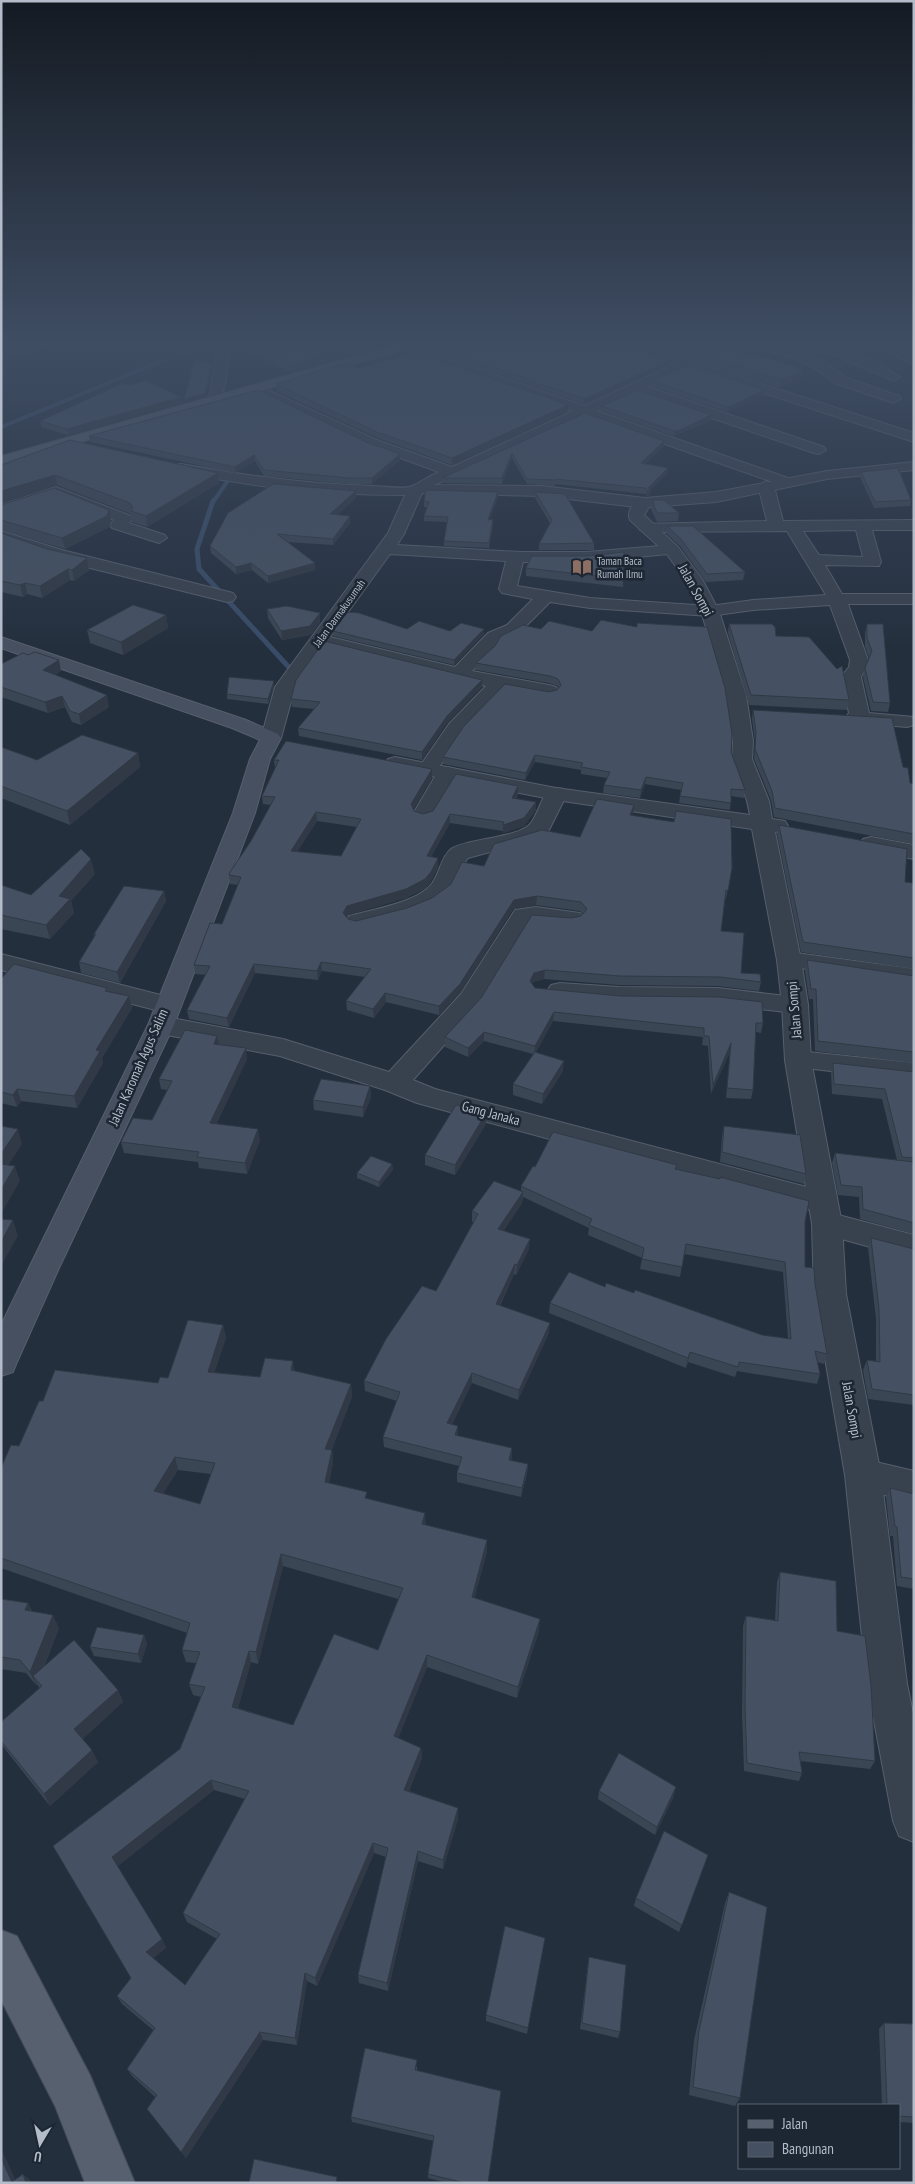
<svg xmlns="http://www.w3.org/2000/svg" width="915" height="2184" viewBox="0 0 915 2184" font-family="'PT Sans Narrow',sans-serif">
<rect width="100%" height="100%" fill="#242f3e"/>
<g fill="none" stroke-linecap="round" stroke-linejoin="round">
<!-- stream-far1 -->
<path stroke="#394c67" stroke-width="4" d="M1,427L206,343
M213,502L229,479L226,472"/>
<!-- stream -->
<path stroke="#394c67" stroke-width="5" d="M213,501L197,549L199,569L295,674"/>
<!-- minor casing -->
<g stroke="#565f6c" stroke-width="2">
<path id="minor" d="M27,343H46L44,346L1,358V350Z
M218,343H230C228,358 228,400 213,404L206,400L210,394Z
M387,343H404L584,406L675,364L619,346L617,343H635L685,359L719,343H734L697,363L914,433V442L687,368L648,387L824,447L826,450L819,454L814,453L638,393L597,411L791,479L794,482L791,485H781L585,416L434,485L542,486L645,498L650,500L653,503L650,506L645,508L542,496L422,493L404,534L397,545L521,552H587L672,545L678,547L680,550L678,553L587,562H523L517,586L590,598L710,606L753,600L826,595L787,531L646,532L640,530L638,527L640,524L767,521L758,486L766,481L774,486L783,521L914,520V530H872L881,562L879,566L825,565L842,594H914V604H848L868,660L867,667L861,677L869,713L914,717V725L907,727L848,722L845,718L849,713L841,677L849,667L850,660L830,605L753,610L710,616L590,608L550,602L519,633L500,641L494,651L472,671L549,685L556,687L559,691L556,695L549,697L504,689L463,732L435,773L428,775L421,773L418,769L449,724L486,686L324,646L295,687L281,738L278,742L271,744L264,742L261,738L275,687L388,533L405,495C330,495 255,488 181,472L174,468L176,465L181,464C245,476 309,484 374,486C385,486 403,490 412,486C421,482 429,476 439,472L367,446L252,392L250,389L257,385L377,440L452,467L573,411L389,346ZM856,530L863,557L819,555L803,531ZM390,554L506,561L499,589L502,593L533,599L507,625L488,633L455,667L330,637Z
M749,343H768L807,354L826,363L847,378L899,396L901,399L894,403L837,384L816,369L799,360L751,346Z
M830,343H848L839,348L874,361L900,377L894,381L827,352L825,349Z
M874,343H889L914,356V365Z
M56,487L131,516L133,519L129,523L165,535L167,538L159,543L112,528L110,525L114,520L56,497L1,515V505Z
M1,531L62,550L233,593L236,597L233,601L227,602L50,558L1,541Z
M448,767L455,769L459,773L435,814L432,819L424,821L416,819L413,814L437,773L441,769Z
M556,788L564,789L567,794L547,834L534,840L468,858C459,867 459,882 450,892C432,913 383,922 357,928L349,926L345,921L349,916C370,910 421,902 433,882C440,872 441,857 451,849C467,838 520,838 531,823C538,813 541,800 548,789Z
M536,907L580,913L584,918L580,923L572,925L531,922L479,1006L413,1080L435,1089L822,1191L833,1194L837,1202L833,1210L822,1213L417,1103L385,1090L280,1056L161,1034L152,1031L148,1025L152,1019L161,1016L283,1039L389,1072L461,994L515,910Z
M789,952L914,969V985L780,965L777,960L780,955Z
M1,954L176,999L180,1005L176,1011L167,1013L1,970Z
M560,983L619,987L718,988L795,997L804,999L808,1005L804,1011L795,1013L718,1004L619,1003L551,997L547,991L551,985Z
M798,1051L914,1063V1081L789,1066L785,1060L789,1054Z
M827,1212L914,1235V1259L816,1232L812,1224L816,1216Z
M863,1459L914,1471V1503L851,1486L845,1475L851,1464Z"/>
</g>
<!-- tertiary casing -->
<g stroke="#565f6c" stroke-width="2">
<path id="tertiary" d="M914,462V470L827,479L716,502L649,507L644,515L678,547L702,579L719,611L746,695L753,741L752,759L769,801L772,819L785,821L788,826L785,831L775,832L801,960L808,1005L811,1060L842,1224L846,1294L881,1475L907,1684L914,1718V1842L899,1836L893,1821L867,1684L845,1475L814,1294L812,1224L785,1060L782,1005L777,960L752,829L556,800L395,769L388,767L385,763L388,759L395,757L556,788L750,815L747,801L732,759L733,741L726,695L701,611L685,579L666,553L630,520C626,509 635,501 645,498L716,492L827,471Z
M871,837L914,845V859L863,849L860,844L863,839Z"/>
</g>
<!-- secondary casing -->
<g stroke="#565f6c" stroke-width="2">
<path id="secondary" d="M1,637L246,720L278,734L281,738L270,759L255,813L174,1025L59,1268L17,1362L13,1372L1,1376V1325L148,1025L233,813L250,759L260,740L232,728L1,648Z"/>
</g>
<!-- primary casing -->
<g stroke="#414a57" stroke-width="2">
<path id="primary" d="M401,343H420L418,346L1,465V456Z
M1,1930L17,1936L90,2075L135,2183H85L55,2106L1,2000Z"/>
</g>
<!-- minor -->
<use href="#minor" fill="#38414e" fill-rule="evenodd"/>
<!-- tertiary -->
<use href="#tertiary" fill="#38414e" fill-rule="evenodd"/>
<!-- secondary -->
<use href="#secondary" fill="#465061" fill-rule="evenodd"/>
<!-- primary -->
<use href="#primary" fill="#56606e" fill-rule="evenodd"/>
</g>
<!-- wall -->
<path fill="#3b4654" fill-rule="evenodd" d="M420,343H619L670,360V364L584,404L420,347Z
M641,343H716L685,357Z
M249,347L327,362L293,372L250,354Z
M703,355L803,370L802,377L780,388L702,363Z
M360,368L568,405V411L452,465L378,438L276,391V384Z
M653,381L764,395L727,412L653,387Z
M181,397L182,403L68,435L41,427L40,421Z
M602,406L711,415V420L679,434L674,436L602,411Z
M585,413L664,441V446L645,464L668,473L650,490V496H646V494L555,484V486L527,484L512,458L502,484L442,483V478Z
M89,436L366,442L400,454V460L372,484H349L264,476L255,461L235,473L90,442Z
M1,465L218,473L219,483L147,527L132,522L131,514L57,485L1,503Z
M861,472L911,500L910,506L874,508L860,477Z
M498,492V497L490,519L493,525L489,548L444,546V541L447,522L424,521V516L427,507H424V501Z
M535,492L594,543V550H539V544L550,523L535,498Z
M356,498L337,515L350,523L333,545L287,542L315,570L268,583L252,570L236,574L211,553L210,546Z
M652,500L679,513L678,521L657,522L651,509Z
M1,505L111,521L109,527L65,549L1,530Z
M667,526L745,572L743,580L706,582L680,546L667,534Z
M1,533L89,570L74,581L70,580L42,598L27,594L23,597L1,592Z
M588,556L623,579V587L526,576V568Z
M267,609L320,622L311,635L282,640L268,618Z
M166,615L168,628L123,655L90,643L87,630Z
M729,624L776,636L849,700L847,710L749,705L728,633Z
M867,624L890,703L888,712L871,711L863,677L865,668L869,658L865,647V633Z
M407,629L450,631L484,634L454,665L333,636V631Z
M495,646L731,752L745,790L744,798L731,796L730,810L679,803L681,790L645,784L640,798L603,793L604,785L607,778L581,774V770L535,762L525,780L443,764V757L557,690L558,688V686L549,683L476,670V663Z
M1,664L61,671L55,675L109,707L81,725L72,722L65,707L48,713L1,697Z
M482,680V687L447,723L422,760L299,736L298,728L314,709L292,707L291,699Z
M274,685L268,704L227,699V694Z
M753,710L903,767L910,783L914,784V844L774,817L771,800L754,759L755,741L752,719Z
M1,747L37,760L138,753L140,767L70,825L1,798Z
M274,760L432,778L413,810L414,811L423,814L518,786V794L516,799L536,802V810L524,826L503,833V831L450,823L431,857L438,867L431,881L426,888L406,898L348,915L346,917L348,919L356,921L407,908L432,898L484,866L580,837L633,813L632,816L732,868L726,899H725L721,931L741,973L761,982L759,991L718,986L619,985L544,979L533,982L532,984L535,988L763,1023L761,1033L756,1032L753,1090L751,1099L726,1098L730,1052L711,1094L708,1046L702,1045L703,1037L553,1021L536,1052L563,1071L542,1104L513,1095V1084L533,1054L484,1041L468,1057L445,1047V1037L572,918L581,916L583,914L580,911L536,905L513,909L460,993L439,1015L386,1002L374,1018L347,1010L346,1001L365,977L322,971L318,980L255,973L229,1027L189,1019L187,1010L206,975L195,974L194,965L222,924L238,885L230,884L229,875L251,841L271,805L263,804L262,796L276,768H275ZM317,821L357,827L341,856L297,852Z
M779,825L905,882L914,890V969L801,952L777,834Z
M95,874L71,901L74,913L50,939L1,929V885L31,895Z
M164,891L166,901L120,983L81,973L79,962L94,937V934Z
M807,960L914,976V1063L815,1051L813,999H809L805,971Z
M1,979L107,988V991L129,996L132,1008L102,1058L103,1063L77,1108L21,1101L17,1107L1,1103Z
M219,1044L247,1059L216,1124L260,1140L247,1174L199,1168L198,1162L124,1153L121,1142L152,1120L167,1090L161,1089L159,1079Z
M833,1063L914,1072V1234L860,1219L859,1197L838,1195L832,1163L835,1153L897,1160L882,1099L832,1094L831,1073Z
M370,1086L371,1097L363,1117L314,1110L313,1100Z
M486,1113V1124L455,1175L425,1165V1155Z
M724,1126L806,1174L804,1184L720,1162L722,1136Z
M392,1164L393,1170L379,1187L357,1178V1173Z
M535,1167L676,1169L805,1222V1267L815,1284L827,1354L824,1364L817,1362L820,1374L817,1384L737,1371L735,1377L688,1362L686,1368L549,1313L550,1303L605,1287L762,1335L788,1339L783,1272L684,1254L680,1277L640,1269L642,1258L588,1235L589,1228L523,1197L522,1203L504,1230L529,1249L516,1275L514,1274L500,1306L549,1333L518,1400L472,1383L452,1424L458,1436L512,1458L511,1461L528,1464L527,1474L521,1497L457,1482V1473L459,1466L384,1447L383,1437L397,1401L365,1391L364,1381L436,1291L474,1222H472V1211L521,1191V1186Z
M871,1238L914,1249V1405L868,1399L863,1370L867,1360L876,1361V1319L868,1248Z
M223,1325L226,1338L214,1373L260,1377L294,1371L351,1384L352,1397L332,1449L333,1462L329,1483L487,1552L474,1598L539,1631L517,1698L427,1667L398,1738L421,1748L422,1758L409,1791L458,1808V1819L443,1869L418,1861L388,1991L359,1983L358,1975L386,1857L374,1853L317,1986L307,1981L297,2045L263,2040L186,2158L147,2109L155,2097L132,2076L127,2069L153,2030L122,2004L117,1996L131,1978L53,1846L180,1749L201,1697L193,1695L189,1684L196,1663L186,1662L182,1650L187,1633L1,1568V1468L19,1446L43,1401L158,1383L168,1378ZM178,1470L211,1474L200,1504L163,1493ZM283,1566L398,1599L378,1650L293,1725L238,1708L251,1662L258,1664ZM214,1790L245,1799L183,1913L187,1922L217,1939L185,1985L153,1958L166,1948L162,1939L117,1866Z
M890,1488L914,1494V1589L897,1586L893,1536H890L886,1497Z
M780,1572L837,1631L875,1761L870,1769L800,1761L802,1773L799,1781L744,1771L742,1715L743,1626L746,1616L775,1620L777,1582Z
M1,1599L28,1603L32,1611L59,1628L44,1667L118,1690L123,1702L82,1739L98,1762L50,1806L1,1744V1722L40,1689L37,1684L36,1685L26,1673L1,1669Z
M144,1635L147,1644L141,1663L94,1656L90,1647Z
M599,1791L674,1796L655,1835L598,1799Z
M708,1855L679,1932L634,1906L636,1898Z
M729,1892L740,2098L735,2106L689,2095L694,2040L725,1903Z
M545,1938L527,2034L486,2021V2015Z
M589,1957L620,2032L618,2038L580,2029L588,1964Z
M884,2023L914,2024V2123L899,2122V2105H882L879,2029Z
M417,2066V2071L488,2183H447L428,2178V2174L434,2141L352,2122L351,2117Z"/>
<!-- shaded-wall -->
<path fill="#303945" d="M1,343H15L1,346Z
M706,343H716L685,357V352Z
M326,355L327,362L293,372L292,364Z
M670,360V364L584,404V399Z
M212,364V368L205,396L184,402V399Z
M803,370L802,377L780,388L781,380Z
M765,390L764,395L727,412L728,407Z
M181,397L182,403L68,435L67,429Z
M568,405V411L452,465V458Z
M711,415V420L679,434L674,436L675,431Z
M664,441V446L640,469L641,463Z
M512,453V458L502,484V478Z
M400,454V460L372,484V478Z
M254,455L255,461L235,473V467Z
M668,468V473L650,490H651L650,496H646L648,488Z
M218,473L219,483L147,527L146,516Z
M55,475L57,485L1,503V491Z
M356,491V498L330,521V514Z
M498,492V497L488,525V520Z
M109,510L111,521L109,527L65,549L62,538Z
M350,516V523L333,545V539Z
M87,558L89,570L74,581L72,570Z
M251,563L252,570L236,574V567Z
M315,563V570L268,583V576Z
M68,569L70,580L42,598L40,586Z
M25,583L27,594L23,597L20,585Z
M320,613V622L311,635L282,640L281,631Z
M166,615L168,628L123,655L121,642Z
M484,629V634L454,665V660Z
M59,660L61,671L45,681L43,670Z
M482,680V687L447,723L422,760V752L447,716Z
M274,681V685L268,704V699Z
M107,695L109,707L81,725L79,714Z
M62,696L65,707L48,713L45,702Z
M138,753L140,767L70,825L67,811Z
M535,755V762L525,780L526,773Z
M432,769V778L411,813V804Z
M646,777L645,784L640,798L641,790Z
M518,786V794L511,807L512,798Z
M536,802V810L524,826L503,833V825Z
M634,805L633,813L629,824L630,815Z
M316,812L317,821L292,860L291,851Z
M450,814V823L427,865V856Z
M438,858V867L431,881L426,888L406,898L348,915L344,922L343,913L347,906Z
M91,859L95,874L71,901L74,913L50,939L46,925L59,896Z
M164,891L166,901L120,983L117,972Z
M537,896L536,905L513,909L460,993L439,1015V1006L514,900Z
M321,962L322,971L318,980L317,971Z
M254,964L255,973L229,1027L227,1018Z
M545,970L544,979L533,982L529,990L530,981L534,973Z
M385,993L386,1002L374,1018L373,1009Z
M129,996L132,1008L102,1058L103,1063L77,1108L74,1096L96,1050Z
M554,1012L553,1021L534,1055L535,1046Z
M484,1032V1041L468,1057V1048Z
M217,1036L219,1047L214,1044Z
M731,1043L730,1052L711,1094L713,1085Z
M246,1048L247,1059L212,1134L210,1123Z
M564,1061L563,1071L542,1104L543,1094Z
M370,1086L371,1097L363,1117V1107Z
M17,1089L21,1101L17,1107L13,1095Z
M486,1113V1124L455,1175V1165Z
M18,1129L22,1144L1,1177V1154Z
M258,1129L260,1140L247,1174L245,1163Z
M392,1164L393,1170L379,1187V1182Z
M15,1166L20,1181L1,1214V1190Z
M523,1192L522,1203L498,1239V1229Z
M13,1220L18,1236L1,1266V1242Z
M530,1239L529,1249L516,1275L517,1265Z
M515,1264L514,1274L495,1315L496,1304Z
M550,1323L549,1333L518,1400L519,1390Z
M223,1325L226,1338L210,1385L208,1372Z
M690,1352L688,1362L686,1368L688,1358Z
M293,1361L295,1374L291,1370Z
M472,1373V1383L447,1433V1423Z
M351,1384L352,1397L327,1461L325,1449Z
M458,1426V1436L455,1435Z
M512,1448V1458L508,1470L509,1460Z
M332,1450L333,1462L327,1494L325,1482Z
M175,1457L178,1470L157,1503L154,1491Z
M528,1464L527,1474L521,1497L522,1488Z
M425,1513L426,1525L422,1536V1524Z
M487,1540V1552L472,1608V1597Z
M281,1554L283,1566L258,1664L256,1652Z
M28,1603L34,1617L25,1610Z
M53,1615L59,1628L38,1681L33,1676L37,1684L36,1685L30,1672Z
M540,1619L539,1631L517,1698L518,1687Z
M144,1635L147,1644L141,1663L138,1654Z
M249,1651L251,1662L235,1718L232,1707Z
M427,1655V1667L395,1747L394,1736Z
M118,1690L123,1702L80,1742L74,1729Z
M421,1748L422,1758L405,1800L404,1790Z
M92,1750L98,1762L50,1806L44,1794Z
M211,1780L214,1790L117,1867L112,1857Z
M676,1787L674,1796L655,1835L657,1827Z
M458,1808V1819L443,1869V1860Z
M373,1843L374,1853L317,1986L315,1978Z
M418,1851V1861L388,1991L387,1983Z
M162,1939L166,1948L150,1961L146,1952Z
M305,1973L307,1981L297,2045L295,2038Z
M260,2032L263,2040L186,2158L181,2152Z
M1,2148L17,2183H12L1,2158Z
M23,2174L30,2180L31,2183H26Z"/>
<!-- building -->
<path fill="#455162" stroke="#303945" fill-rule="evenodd" d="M260,343H293L326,355L292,364L249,347Z
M423,343H619L670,360L584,399Z
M656,343H706L685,352Z
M718,347L768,358L803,370L781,380L703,355Z
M416,352L568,405L452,458L377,432L276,384L345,363L360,368Z
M195,360L212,364L205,393L184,399Z
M688,365L765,390L728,407L653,381Z
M146,381L181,397L67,429L40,421L121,384L128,385Z
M258,390L366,442L400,454L372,478H349L264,470L254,455L235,467L89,436Z
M638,390L711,415L680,430L675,431L602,406Z
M585,413L664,441L641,463L668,468L648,488L651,490L647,491L646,488L555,479L556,480L527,479L512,453L502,478H442Z
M70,440L218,473L146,516L131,511L133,508L130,503L55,475L1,491V465Z
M898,468L911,500L875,502L861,472Z
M273,484L356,491L330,514L350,516L333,539L277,534L315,563L268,576L251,563L236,567L210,546L228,513Z
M54,488L109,510L107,516L62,538L1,520V505Z
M426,490L498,492L488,520L493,519L489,543L444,541L448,517L424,516L429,502L424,501Z
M535,492L565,494L594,543L539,544L552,520Z
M652,500H664L679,513H657Z
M667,526H693L745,572L707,574L680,538Z
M1,533L47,549L87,558L72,570L68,569L40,586L25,583L20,585L1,581Z
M624,552L623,579L526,568L532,556H588Z
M133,605L166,615L121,642L87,630Z
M287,606L320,613L310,626L281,631L267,609Z
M347,612L359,613L407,629L419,621L450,631L461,623L484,629L454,660L333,631Z
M601,620L637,627V623L707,627L725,688L732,734L731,752L745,790L731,789V803L680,796L683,783L646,777L641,790L604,785L610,772L581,767L583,763L535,755L526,773L443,757L464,726L505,684L549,692L557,690L561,685L558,679L550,676L476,663L495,646L501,636L523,625L541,629L549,621L592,631Z
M729,624H772L775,627L776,636L809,637L837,669L842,666L849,700L751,695Z
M867,624H883L890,703L873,702L865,668L872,651L867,638Z
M324,641L482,680L447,716L422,752L298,728L320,702L291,699L296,680Z
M35,652L59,660L43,670L107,695L79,714L70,711L62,696L45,702L1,687V664L23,653L28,655Z
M229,677L274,681L268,699L227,694Z
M753,710L892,718L903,767L908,768L910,783L914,784V834L775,808L772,791L755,749L756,732Z
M82,735L138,753L67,811L1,786V747L37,760Z
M286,741L432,769L411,804L414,811L423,814L433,811L456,774L518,786L512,798L536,802L524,818L503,825L504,822L450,814L427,856L438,858L431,872L425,879L406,889L347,906L343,913L348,919L356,921L407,908L432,898L451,884L462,862L484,866L494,844L542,830L580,837L597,799L634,805L630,815L674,822L676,811L731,819L732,868L728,891L726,890L721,931L744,933L741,973L760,974L761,982L720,977L620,976L545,970L534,973L530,981L535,988L620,996L719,997L762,1002L763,1023H756L753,1090L727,1088L731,1043L713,1085L709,1036H704V1028L554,1012L535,1046L484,1032L468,1048L445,1037L481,998L532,915L572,918L581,916L587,909L581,902L537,896L514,900L460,984L439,1006L385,993L373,1009L346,1001L371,969L321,962L317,971L254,964L227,1018L187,1010L210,966L194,965L210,923L222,924L241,877L229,875L230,872L251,841L275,797L262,796L279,760H274ZM316,812L361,819L341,856L291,851Z
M779,825L907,849L905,882L913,883L914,890V958L803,942Z
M81,849L91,859L59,896L70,899L46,925L1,915V885L31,895Z
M124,886L164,891L117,972L79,962L96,934H94Z
M807,960L914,976V1052L818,1041L816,989H811Z
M14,964L107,988L105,991L129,996L96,1050L100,1051L74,1096L17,1089L13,1095L1,1092V979Z
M185,1030L217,1036L214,1044L246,1048L210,1123L258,1129L245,1163L197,1157L199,1152L121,1142L133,1118L152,1120L172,1081L159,1079Z
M535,1052L564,1061L543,1094L513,1084Z
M833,1063L914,1072V1158L902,1157L885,1089L834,1084Z
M321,1079L370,1086L363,1107L313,1100Z
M456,1105L486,1113L455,1165L425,1155Z
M1,1126L18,1129L1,1154Z
M724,1126L800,1135L806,1174L722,1152Z
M553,1132L677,1165L675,1169L720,1179V1177L809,1201L805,1222V1267L814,1268L815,1284L827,1354L815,1351L820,1374L739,1362L738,1367L690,1352L688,1358L550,1303L569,1272L605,1287L606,1283L634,1293L635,1290L762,1335L791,1339L785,1262L686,1244L682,1267L642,1259L644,1248L589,1225L592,1219L521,1186L533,1166L535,1167Z
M835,1153L914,1162V1223L863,1209L862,1187L841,1185Z
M371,1156L392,1164L379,1182L357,1173Z
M1,1164L15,1166L1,1190Z
M494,1181L523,1192L498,1229L530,1239L517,1265L515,1264L496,1304L550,1323L519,1390L472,1373L447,1423L458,1426L455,1435L512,1448L509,1460L528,1464L522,1488L457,1473L462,1457L383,1437L400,1392L364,1381L386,1339L422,1286L436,1291L478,1214L472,1211Z
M1,1219L13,1220L1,1242Z
M871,1238L914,1249V1395L872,1389L867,1360L880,1362L879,1309Z
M188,1320L223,1325L208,1372L260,1377L265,1358L293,1361L291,1370L351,1384L325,1449L332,1450L325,1482L367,1492L365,1498L425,1513L422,1524L487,1540L472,1597L540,1619L518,1687L427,1655L394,1736L421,1748L404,1790L458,1808L443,1860L418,1851L387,1983L358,1975L388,1848L373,1843L315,1978L305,1973L295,2038L260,2032L181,2152L147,2109L157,2095L127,2069L155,2028L117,1996L131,1978L53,1846L180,1749L205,1687L189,1684L200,1652L182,1650L190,1623L1,1558V1468L11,1445L19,1446L39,1401H43L55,1370L158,1383L160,1377L168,1378ZM175,1457L215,1463L200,1504L154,1491ZM281,1554L403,1588L378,1650L334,1634L293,1725L232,1707L249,1651L256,1652ZM211,1780L249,1791L183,1913L220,1934L185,1985L146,1952L162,1939L112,1857Z
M890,1488L914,1494V1579L901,1577L897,1527L895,1526Z
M780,1572L836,1581L837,1631L865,1636L871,1686L875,1761L799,1752L802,1773L747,1763L745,1707L746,1616L778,1621Z
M1,1599L28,1603L25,1610L53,1615L30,1672L20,1660L1,1657Z
M97,1627L144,1635L138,1654L90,1647Z
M74,1640L118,1690L74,1729L92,1750L44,1794L1,1741V1722L42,1686L33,1676Z
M619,1753L676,1787L657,1827L599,1791Z
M664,1831L708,1855L682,1925L636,1898Z
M729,1892L767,1907L740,2098L693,2087L699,2031Z
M505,1926L545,1938L528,2028L486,2015Z
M589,1957L626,1965L620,2032L582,2023Z
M884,2023L914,2024V2117L899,2116V2105H887Z
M365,2048L417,2060L415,2070L501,2091L488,2183H465L428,2174L434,2136L351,2117Z
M1,2158L12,2182L23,2174L26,2183H1Z
M254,2159L337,2177L336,2183H249Z"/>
<!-- sky -->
<linearGradient id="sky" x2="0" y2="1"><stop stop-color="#141a22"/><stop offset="0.53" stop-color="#3f4d63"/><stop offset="1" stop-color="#3f4d63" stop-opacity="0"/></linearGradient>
<rect width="915" height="649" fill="url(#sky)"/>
<!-- icons -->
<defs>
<g id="library-bare" transform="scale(1.5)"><path d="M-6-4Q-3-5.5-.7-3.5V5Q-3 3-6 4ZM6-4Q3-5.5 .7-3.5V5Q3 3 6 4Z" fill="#8d6e63" stroke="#1d2633" stroke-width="2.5" paint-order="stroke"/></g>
</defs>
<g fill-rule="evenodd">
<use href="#library-bare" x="582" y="567"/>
</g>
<g text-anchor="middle" stroke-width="5" stroke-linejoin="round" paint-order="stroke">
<!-- far-poi labels -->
<g font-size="11" fill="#b4bcc9" stroke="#1d2633" text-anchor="start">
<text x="597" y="565">Taman Baca<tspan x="597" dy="13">Rumah Ilmu</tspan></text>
</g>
<!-- far-street labels -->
<g font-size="11" fill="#b4bcc9" stroke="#1d2633">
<text transform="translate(339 613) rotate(-54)" y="4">Jalan Darmakusumah</text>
</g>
<!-- street labels -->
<g font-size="14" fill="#b4bcc9" stroke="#1d2633">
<text transform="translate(696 590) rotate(61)" y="5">Jalan Sompi</text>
<text transform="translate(794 1010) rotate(-95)" y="5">Jalan Sompi</text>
<text transform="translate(138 1067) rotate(-66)" y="5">Jalan Karomah Agus Salim</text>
<text transform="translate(491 1113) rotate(15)" y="5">Gang Janaka</text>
<text transform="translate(852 1410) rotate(80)" y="5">Jalan Sompi</text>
</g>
</g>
<!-- border -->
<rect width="915" height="2184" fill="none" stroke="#b4bcc9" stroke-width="5"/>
<!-- legend -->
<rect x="738" y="2104" width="162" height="65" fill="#1d2633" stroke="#59626f"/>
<rect x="748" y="2120" width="25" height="8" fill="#56606e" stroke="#59626f"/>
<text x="782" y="2129" font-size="15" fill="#b4bcc9">Jalan</text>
<rect x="748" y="2142" width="25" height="15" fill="#455162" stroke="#59626f"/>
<text x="782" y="2154" font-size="15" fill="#b4bcc9">Bangunan</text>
<!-- north arrow -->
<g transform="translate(40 2144) rotate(189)" stroke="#1d2633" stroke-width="4" paint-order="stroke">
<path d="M0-4L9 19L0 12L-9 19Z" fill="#b4bcc9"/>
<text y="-8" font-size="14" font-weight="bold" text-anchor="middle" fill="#b4bcc9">U</text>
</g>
</svg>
